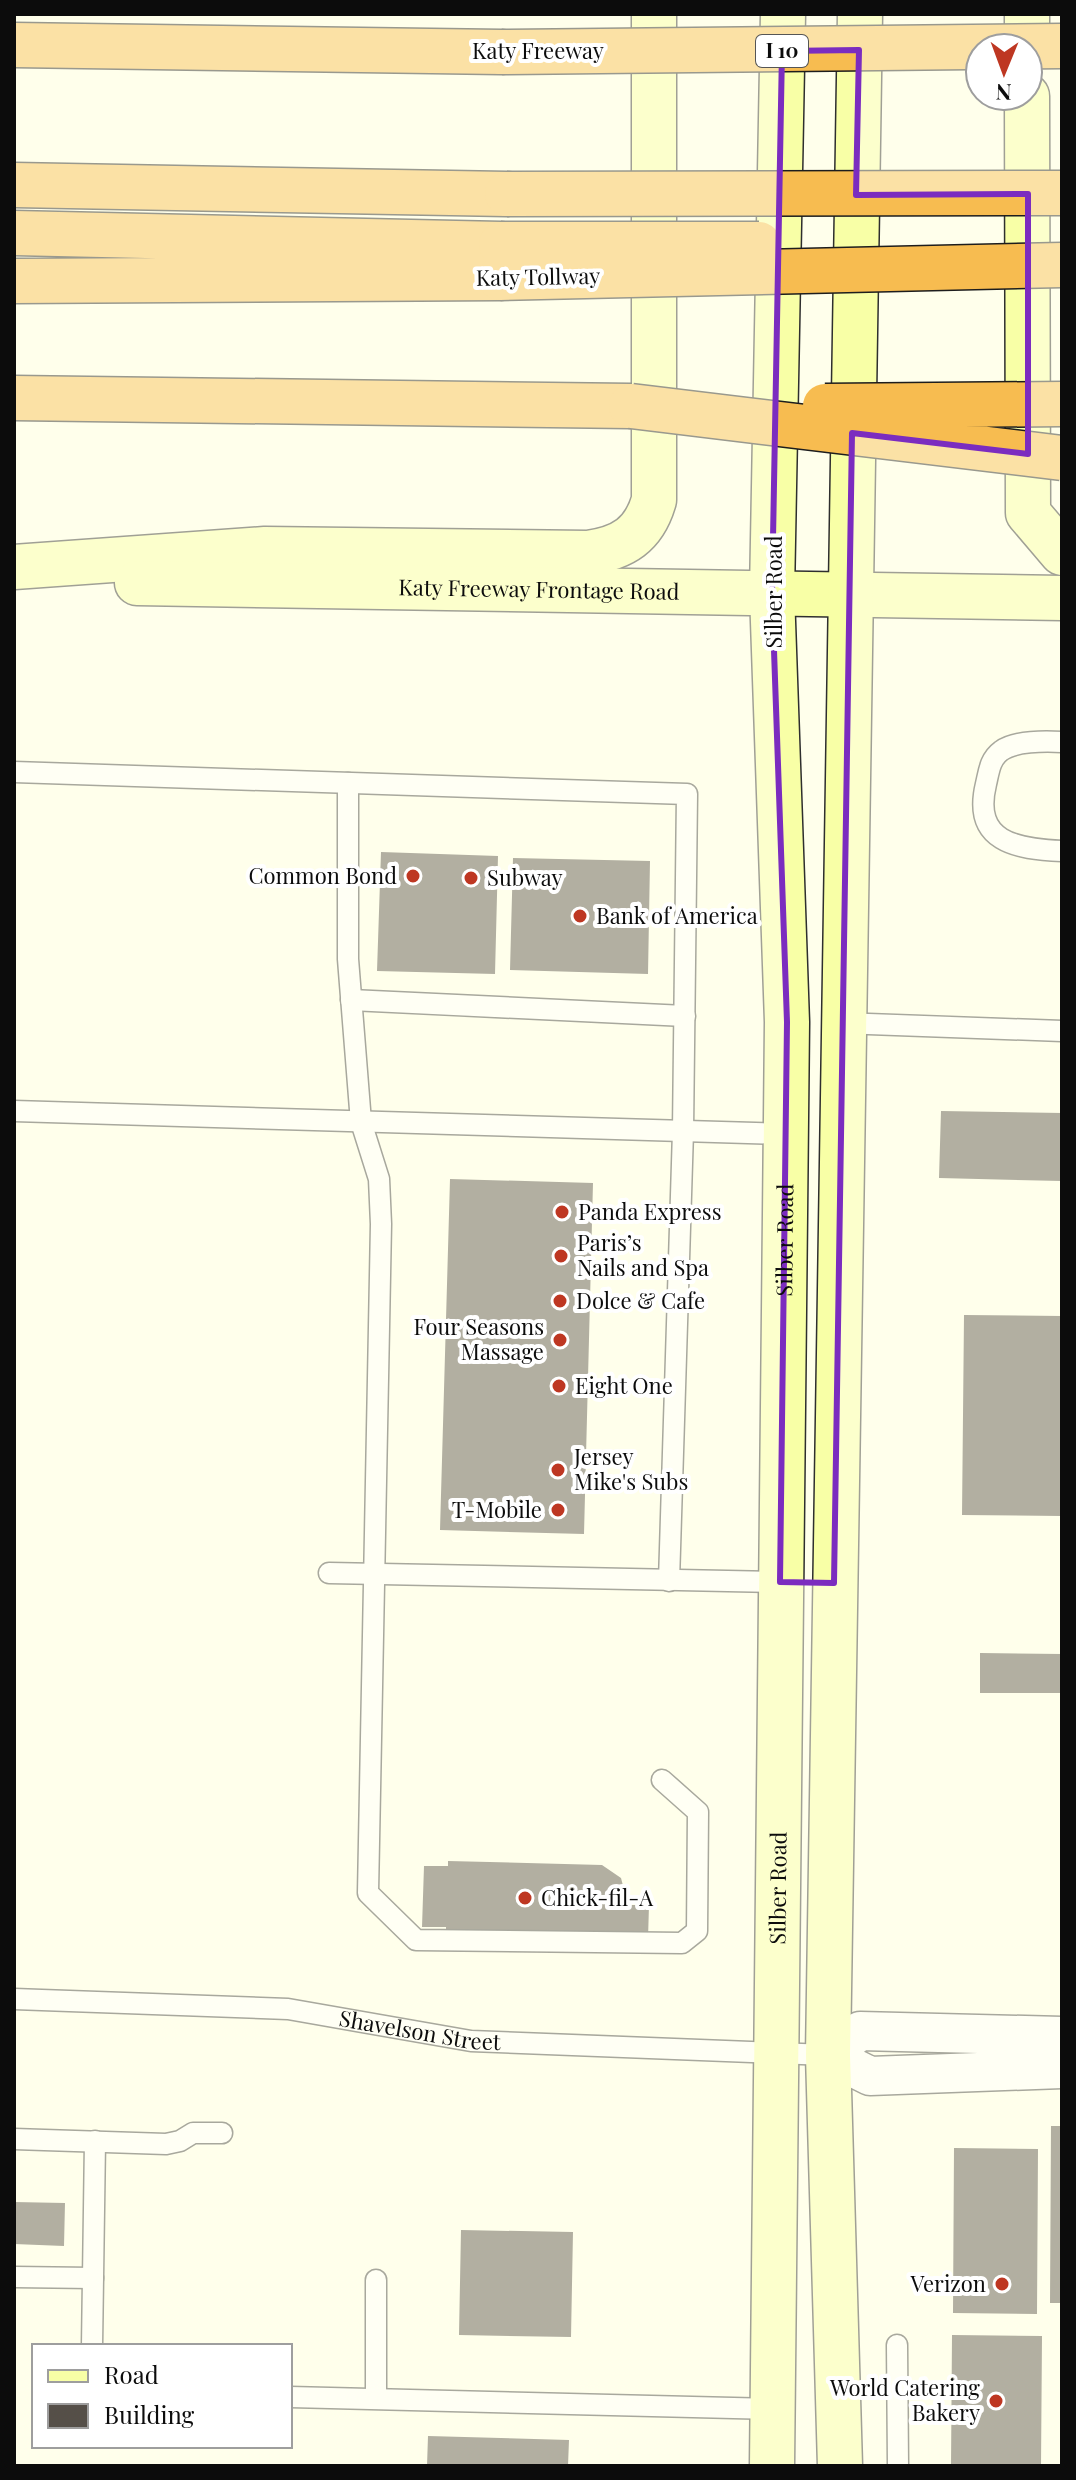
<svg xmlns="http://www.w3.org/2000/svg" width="1076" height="2480" viewBox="0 0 1076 2480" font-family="'Playfair Display',serif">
<rect width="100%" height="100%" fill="#ffffeb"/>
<!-- building -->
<path fill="#554f48" d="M381,852L498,856L495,974L377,971Z
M513,858L650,861L648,974L510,970Z
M941,1111L1062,1113V1181L939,1178Z
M450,1179L593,1183L584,1534L440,1530Z
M964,1315L1062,1316V1516L962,1515Z
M980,1653L1062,1654V1693H980Z
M448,1861L602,1865L621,1878L628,1905H649L648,1939L446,1934V1927H422L424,1866H448Z
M1051,2126H1062V2303H1050Z
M954,2148L1038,2149L1037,2314L953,2313Z
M14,2202L65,2203L64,2246L14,2244Z
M461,2230L573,2232L571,2337L459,2335Z
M952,2335L1042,2336L1041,2466H951Z
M428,2436L569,2440L568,2466H427Z"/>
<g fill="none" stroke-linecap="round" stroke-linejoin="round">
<!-- lane casing -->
<g stroke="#3f3f3f" stroke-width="23">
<g id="lane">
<path d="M1062,742C1045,741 1014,741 1001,751C990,759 989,771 986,784C972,842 1016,849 1062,851"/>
<path d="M14,772L687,794L683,1131L669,1581"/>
<path d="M348,783V959L361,1122L379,1179L381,1224L368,1893L416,1940L682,1943L697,1931L698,1812L662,1780"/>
<path d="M351,1000L685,1016"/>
<path d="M841,1023L1062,1031"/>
<path d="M14,1111L785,1134"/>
<path d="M329,1573L780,1582"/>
<path id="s1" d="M14,1999L288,2009L471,2041L828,2055"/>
<path d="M14,2139L166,2144L180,2141L193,2133H222"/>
<path d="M14,2277L93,2278"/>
<path d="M376,2280V2398"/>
<path d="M897,2345L898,2466"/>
<path d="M92,2346L95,2141"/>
<path d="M290,2397L772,2409"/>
</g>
</g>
<!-- street casing -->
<g stroke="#3f3f3f" stroke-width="41">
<path id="street" d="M1062,2036L860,2031L828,2055L870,2076L1062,2069"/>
</g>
<!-- secondary casing -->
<g stroke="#2e2e2e" stroke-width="47">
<g id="secondary">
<path d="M1027,14V48"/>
<path d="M1027,96L1028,513L1062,553"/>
<path d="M14,567L265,549L588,553C623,548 644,535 654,500V14"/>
<path id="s2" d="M137,583L1062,598"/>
<path id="s3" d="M772,2466L787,1022L772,593L783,14"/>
<path d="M840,2466L828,2055L860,14"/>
</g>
</g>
<!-- highway casing -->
<g stroke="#1d1d1d" stroke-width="47">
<path id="highway" d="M14,45L502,52
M14,185L507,194
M14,233L501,244
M14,281L500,278
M14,398L631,406"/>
</g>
<!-- lane -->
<use href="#lane" stroke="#fff" stroke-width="20"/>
<!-- street -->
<use href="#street" stroke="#fff" stroke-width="38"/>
<!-- secondary -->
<use href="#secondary" stroke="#f8ffa6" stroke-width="44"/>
<!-- highway -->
<use href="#highway" stroke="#f7bc50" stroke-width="44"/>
<!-- highway-bridge casing -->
<g stroke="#1d1d1d" stroke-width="47" stroke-linecap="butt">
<path id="highway-bridge" d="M502,52L1062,46
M507,194L1062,193
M501,244H759
M500,278L1062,265
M631,406L1062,458
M825,406L1062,404"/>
</g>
<!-- highway-bridge -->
<use href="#highway-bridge" stroke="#f7bc50" stroke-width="44"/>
</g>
<!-- marked area -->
<path d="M0 0H1076V2480H0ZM859,50L856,195L1028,194V454L852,433L834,1583L780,1582L787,1022L772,593L782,51Z" fill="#ffffeb" fill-opacity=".55" fill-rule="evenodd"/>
<path fill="none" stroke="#7b2cbf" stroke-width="6" stroke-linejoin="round" d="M859,50L856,195L1028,194V454L852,433L834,1583L780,1582L787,1022L772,593L782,51Z"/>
<!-- markers -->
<g fill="#be3722" stroke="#fff" stroke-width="3">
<circle cx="413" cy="876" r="8"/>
<circle cx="471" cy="878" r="8"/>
<circle cx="580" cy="916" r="8"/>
<circle cx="562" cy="1212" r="8"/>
<circle cx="561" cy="1256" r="8"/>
<circle cx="560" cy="1301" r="8"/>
<circle cx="560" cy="1340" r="8"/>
<circle cx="559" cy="1386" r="8"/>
<circle cx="558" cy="1470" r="8"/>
<circle cx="558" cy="1510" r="8"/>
<circle cx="525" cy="1898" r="8"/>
<circle cx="1002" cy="2284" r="8"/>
<circle cx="996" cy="2401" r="8"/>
</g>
<g text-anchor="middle" stroke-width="8" stroke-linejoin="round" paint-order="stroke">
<!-- shield labels -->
<rect fill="#fff" stroke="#555" stroke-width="2" x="756" y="35" width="52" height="32" rx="6"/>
<g font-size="20" font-weight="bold" fill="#0c0c0c">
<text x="782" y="58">I 10</text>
</g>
<!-- street labels -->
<g font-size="22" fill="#0c0c0c" stroke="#fff">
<text x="538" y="59">Katy Freeway</text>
<text transform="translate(538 277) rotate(-1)" y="8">Katy Tollway</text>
<text dy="8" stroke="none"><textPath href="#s2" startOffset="402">Katy Freeway Frontage Road</textPath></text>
<text transform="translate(774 592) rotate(-90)" y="8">Silber Road</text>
<text dy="8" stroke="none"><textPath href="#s3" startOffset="1226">Silber Road</textPath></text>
<text dy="8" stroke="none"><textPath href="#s3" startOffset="578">Silber Road</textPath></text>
<text dy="8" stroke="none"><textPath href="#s1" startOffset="408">Shavelson Street</textPath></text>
</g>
<!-- poi labels -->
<g font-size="22" fill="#0c0c0c" stroke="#fff" text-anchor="start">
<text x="397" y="884" text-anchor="end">Common Bond</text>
<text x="487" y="886">Subway</text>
<text x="596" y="924">Bank of America</text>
<text x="578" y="1220">Panda Express</text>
<text x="577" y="1251">Paris’s<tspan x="577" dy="25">Nails and Spa</tspan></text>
<text x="576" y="1309">Dolce &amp; Cafe</text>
<text x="544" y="1335" text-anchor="end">Four Seasons<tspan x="544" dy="25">Massage</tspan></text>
<text x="575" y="1394">Eight One</text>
<text x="574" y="1465">Jersey<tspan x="574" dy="25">Mike's Subs</tspan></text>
<text x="542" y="1518" text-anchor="end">T-Mobile</text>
<text x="541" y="1906">Chick-fil-A</text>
<text x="986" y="2292" text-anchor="end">Verizon</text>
<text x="980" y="2396" text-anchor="end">World Catering<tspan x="980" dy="25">Bakery</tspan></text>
</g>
</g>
<!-- border -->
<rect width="1076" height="2480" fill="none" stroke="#0c0c0c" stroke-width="32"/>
<!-- legend -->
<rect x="32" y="2344" width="260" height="104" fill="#ffffff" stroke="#9e9e9e" stroke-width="2"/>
<rect x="48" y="2370" width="40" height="12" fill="#f8ffa6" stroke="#9e9e9e" stroke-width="2"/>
<text x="104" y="2384" font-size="24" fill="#0c0c0c">Road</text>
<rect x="48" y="2404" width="40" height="24" fill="#554f48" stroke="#9e9e9e" stroke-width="2"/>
<text x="104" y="2424" font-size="24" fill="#0c0c0c">Building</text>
<!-- north arrow -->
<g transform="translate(1004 72) rotate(181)"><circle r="38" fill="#ffffff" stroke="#9e9e9e" stroke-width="2"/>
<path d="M0-6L14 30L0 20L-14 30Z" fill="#be3722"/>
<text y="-12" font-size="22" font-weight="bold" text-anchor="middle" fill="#0c0c0c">N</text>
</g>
</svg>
